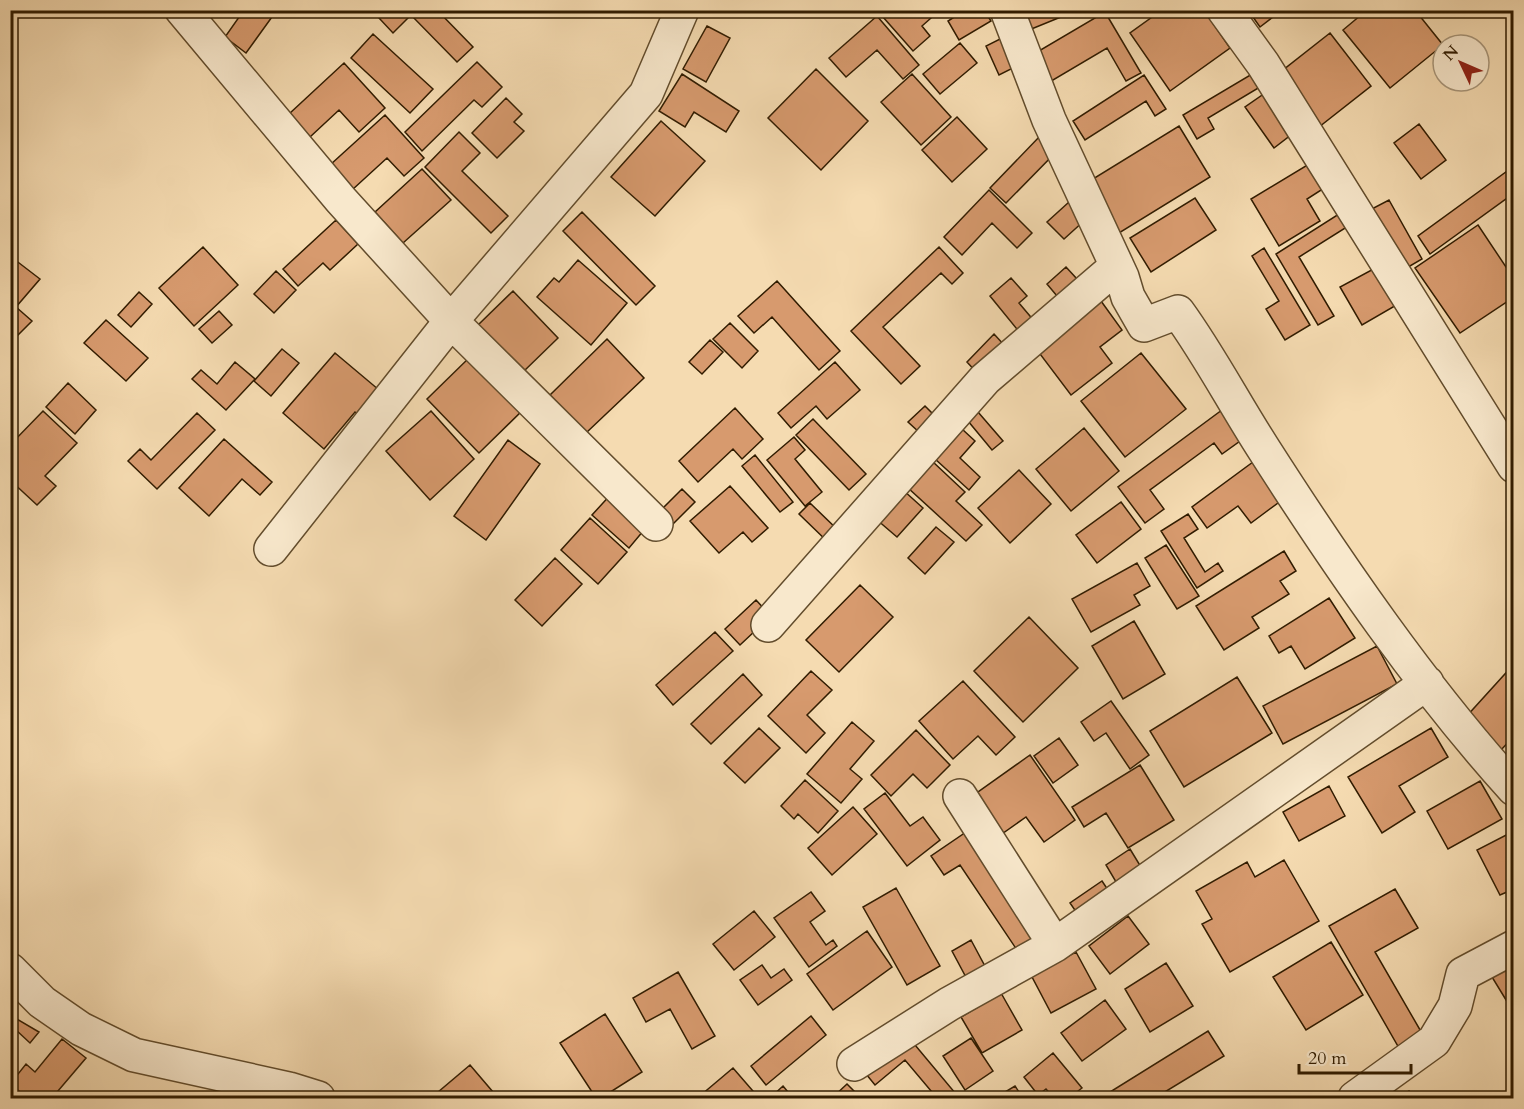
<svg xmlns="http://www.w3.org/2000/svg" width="1524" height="1109" viewBox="0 0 1524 1109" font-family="Cardo,serif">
<rect width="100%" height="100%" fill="#f5dbb1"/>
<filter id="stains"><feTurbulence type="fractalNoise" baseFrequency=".00333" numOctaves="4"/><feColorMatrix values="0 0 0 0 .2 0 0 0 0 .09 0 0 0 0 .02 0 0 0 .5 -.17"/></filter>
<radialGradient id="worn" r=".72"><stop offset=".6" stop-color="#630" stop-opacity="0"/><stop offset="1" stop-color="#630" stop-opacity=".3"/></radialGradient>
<!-- building -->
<path fill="#d79a6e" stroke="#311c00" stroke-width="1.5" d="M244,10H277L246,53L225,37Z
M386,10H437L473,47L457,62L411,15L393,33L379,18Z
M891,10H940L922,26L930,36L913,51L883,17Z
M965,10H984L991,21L959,40L948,21Z
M1021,10H1078L1029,30Z
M1162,10H1204L1230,48L1170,91L1130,33Z
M1248,10H1282L1260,27Z
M1367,10H1415L1443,45L1390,88L1343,30Z
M1105,12L1141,73L1126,81L1107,48L1048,83L1032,55Z
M877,16L919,65L903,79L877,50L846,77L829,58Z
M707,26L730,38L706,82L683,69Z
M1330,33L1371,86L1319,127L1278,74Z
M373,34L433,89L410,113L351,58Z
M1002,38L1015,67L999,75L986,46Z
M960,43L977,63L940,94L923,74Z
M477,62L502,87L482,107L474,100L422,151L405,132Z
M344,63L385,108L359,132L339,110L310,137L289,114Z
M816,69L868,121L821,170L768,118Z
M682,74L739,111L726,132L694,112L685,127L659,111Z
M912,74L951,117L921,145L881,102Z
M1252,74L1260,87L1208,118L1214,129L1197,139L1183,115Z
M1144,75L1166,109L1155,116L1146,101L1085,140L1073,121Z
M1268,91L1296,131L1274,148L1245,107Z
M506,98L522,114L514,122L524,131L497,158L472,133Z
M385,115L424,158L404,176L387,158L352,190L330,165Z
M957,117L987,149L952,182L922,150Z
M661,121L705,161L655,216L611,177Z
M1419,124L1446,160L1421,179L1394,143Z
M1179,126L1210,177L1119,233L1088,182Z
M459,132L480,153L462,171L508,216L491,233L425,167Z
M1041,135L1058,150L1006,203L990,188Z
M1314,161L1329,185L1307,199L1320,221L1279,246L1251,199Z
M422,169L451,200L403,243L375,212Z
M1510,169L1514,174V193L1430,254L1418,236Z
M989,190L1032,233L1017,248L992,223L962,255L944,237Z
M1195,198L1216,230L1151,272L1130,238Z
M1389,200L1422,259L1398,273L1364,213Z
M1069,202L1085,220L1064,239L1047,222Z
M582,212L655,286L636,305L563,231Z
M1342,212L1350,225L1299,257L1334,316L1318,325L1276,254Z
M336,220L358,244L330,270L323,263L298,286L283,269Z
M1478,225L1514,279V297L1460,333L1415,268Z
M203,247L238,285L194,326L159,288Z
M939,247L963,273L952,284L941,273L883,327L920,366L901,384L851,331Z
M1264,248L1310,325L1285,340L1266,309L1279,301L1252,256Z
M10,256L40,279L16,307L32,321L11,342Z
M578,260L627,303L591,345L537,297L554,278L559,282Z
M1379,266L1400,303L1362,325L1340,287Z
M1066,267L1077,279L1057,296L1047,284Z
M276,271L296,290L274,313L254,294Z
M1011,278L1027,296L1019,303L1035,322L1021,334L990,296Z
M777,281L840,351L819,370L772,317L754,333L738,316Z
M513,291L558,338L523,372L478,325Z
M139,292L152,304L131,327L118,315Z
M1101,301L1122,330L1100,347L1112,363L1071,395L1037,350Z
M219,311L232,325L212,343L199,329Z
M106,320L148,358L126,381L84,343Z
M730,323L758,351L742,368L713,339Z
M994,334L1005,346L978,374L967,362Z
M607,339L644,378L586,433L550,395Z
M710,340L723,352L702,374L689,362Z
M282,349L299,363L271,396L254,381Z
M335,353L385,395L364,420L355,412L324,449L283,413Z
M1141,353L1186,409L1125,457L1081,401Z
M473,354L525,408L479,453L427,399Z
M235,362L255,379L226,410L192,379L201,370L217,384Z
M835,362L860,390L827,419L816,406L791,428L778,413Z
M68,383L96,410L75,434L46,407Z
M925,406L936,417L920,433L908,422Z
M1226,407L1247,436L1222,454L1214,443L1150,490L1164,509L1145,523L1118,487Z
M735,408L763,439L742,459L733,449L698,482L679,461Z
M43,411L77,443L45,476L56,486L37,505L10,480V445Z
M431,411L474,459L430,500L386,451Z
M978,412L1003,441L992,450L968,421Z
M197,413L215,430L157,489L128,461L140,449L151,460Z
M813,419L866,474L849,490L796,435Z
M1084,428L1119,471L1071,511L1036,469Z
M962,429L975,441L960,458L980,477L969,490L934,458Z
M794,437L805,450L795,459L822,492L805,506L767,460Z
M224,439L272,482L260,495L242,479L209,516L179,488Z
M508,440L540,464L486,540L454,516Z
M755,455L793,502L780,512L742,466Z
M932,461L965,492L956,501L982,525L966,541L907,487Z
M1253,462L1282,500L1251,523L1238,506L1207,528L1192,507Z
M1019,470L1051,504L1010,543L978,508Z
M730,486L768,528L752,542L743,532L719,553L690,521Z
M682,489L695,502L673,524L660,511Z
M903,490L923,508L897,537L876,519Z
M613,492L649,524L629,548L592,515Z
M1121,502L1141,529L1097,563L1076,535Z
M810,503L843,535L832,546L799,514Z
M1188,514L1198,529L1184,538L1205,572L1218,563L1223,571L1197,588L1161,531Z
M590,518L627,552L598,584L561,550Z
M936,527L954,542L925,574L908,558Z
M1166,545L1199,596L1177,609L1145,558Z
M1284,551L1296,571L1280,581L1289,594L1252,617L1259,628L1224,650L1196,606Z
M555,558L582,584L542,626L515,600Z
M1137,563L1150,586L1134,595L1140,605L1091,632L1072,599Z
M860,585L893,617L839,672L806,640Z
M1329,598L1355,638L1305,669L1291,646L1279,653L1269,636Z
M756,600L771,616L740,645L725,629Z
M1029,617L1078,668L1023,722L974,671Z
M1134,621L1165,674L1123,699L1092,646Z
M715,632L733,651L673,705L656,685Z
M1377,646L1397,684L1283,744L1263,706Z
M1514,664V736L1501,750L1465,718Z
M811,671L832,690L807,715L825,733L806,753L768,716Z
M743,674L762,695L711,744L691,724Z
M1237,677L1272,733L1184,787L1150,731Z
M963,681L1015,737L996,755L978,736L953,759L919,721Z
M1111,701L1149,755L1130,769L1106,733L1094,741L1081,722Z
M852,722L874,741L850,769L862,779L841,803L807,774Z
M759,728L780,748L745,783L724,763Z
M1431,728L1448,757L1399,786L1415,812L1382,833L1348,777Z
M916,730L950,765L927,788L913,774L891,796L871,775Z
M1059,738L1078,765L1053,783L1034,756Z
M1030,755L1075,820L1044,842L1026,817L999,836L971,797Z
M1140,765L1174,820L1128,848L1106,813L1084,827L1072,807Z
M805,780L838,811L818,833L798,814L794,819L781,806Z
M1480,781L1502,819L1448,849L1427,811Z
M1329,786L1345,816L1299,841L1283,812Z
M885,793L910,826L923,817L940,840L907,866L864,809Z
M853,807L877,834L832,875L808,848Z
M972,828L1047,939L1021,956L960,865L944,875L931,856Z
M1514,831V889L1500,895L1477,850Z
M1130,849L1144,872L1119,887L1106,865Z
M1284,860L1319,921L1230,972L1202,924L1212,919L1196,891L1247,862L1255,877Z
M1102,881L1114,899L1083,922L1070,903Z
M896,888L940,966L907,985L863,907Z
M1395,889L1418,928L1375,952L1423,1035L1399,1048L1329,926Z
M811,892L825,911L810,922L826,945L833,940L837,946L809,967L774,918Z
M754,911L775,937L734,970L713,944Z
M1128,916L1149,944L1110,974L1089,946Z
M867,931L892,967L833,1010L807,974Z
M971,940L987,970L968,981L952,951Z
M1331,942L1363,995L1306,1030L1273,977Z
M1076,952L1096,989L1051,1013L1031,975Z
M1166,963L1193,1006L1150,1032L1125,989Z
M1514,964V1013L1492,977Z
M762,965L771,978L784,969L792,980L758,1005L740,980Z
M678,972L715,1036L692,1049L670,1009L646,1022L633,998Z
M1001,993L1022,1030L982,1053L961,1017Z
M1105,1000L1126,1029L1082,1061L1061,1033Z
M605,1014L642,1072L601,1098H596L560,1043Z
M10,1015L39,1032L30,1043L16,1030L10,1036Z
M811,1016L826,1035L766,1085L751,1066Z
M1208,1031L1224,1056L1155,1098H1114L1110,1092Z
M905,1033L956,1094L950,1098H937L905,1060L875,1085L862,1069Z
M971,1038L993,1071L965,1090L943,1056Z
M62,1039L86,1058L52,1098H28L10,1084L26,1064L35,1072Z
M1053,1053L1082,1088L1069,1098H1054L1046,1089L1038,1095L1024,1077Z
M470,1065L493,1092L486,1098H431Z
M733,1068L759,1098H704L701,1095Z
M847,1084L861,1098H832Z
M783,1086L793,1098H770Z
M1015,1086L1023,1098H995Z
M1409,1091L1414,1098H1397Z"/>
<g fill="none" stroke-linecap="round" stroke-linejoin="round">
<!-- minor casing -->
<g stroke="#624c2c" stroke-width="36">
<path id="minor" d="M182,10L341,200L451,321L656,524
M1007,10L1049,120L1122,277L1128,297L1144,325L1178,312C1210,356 1235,405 1265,451C1340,568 1421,686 1514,789
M1224,10L1263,64L1514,466
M271,549L451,321L646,94L682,10
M768,625L985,379L1117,266
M960,796L1055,945
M10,970L42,1002L81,1029L134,1055L289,1089L318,1098
M854,1064L949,1004L1055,945L1427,683
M1355,1098L1434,1041L1455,1006L1463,974L1514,947"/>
</g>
<!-- minor -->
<use href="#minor" stroke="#f8e8cc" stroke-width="33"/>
</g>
<!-- margin -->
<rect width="1524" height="1109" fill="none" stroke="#f5dbb1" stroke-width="36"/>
<rect x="12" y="12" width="1500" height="1085" fill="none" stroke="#311c00" stroke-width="3"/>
<rect x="18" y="18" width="1488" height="1073" fill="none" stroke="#311c00" stroke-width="1.5"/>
<!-- north arrow -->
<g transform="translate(1461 63) rotate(314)"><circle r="28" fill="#f8e8cc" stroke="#a8967a" stroke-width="1.5"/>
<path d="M0-4.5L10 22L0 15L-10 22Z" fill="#8f2418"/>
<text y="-9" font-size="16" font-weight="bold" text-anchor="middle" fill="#311c00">N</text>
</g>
<!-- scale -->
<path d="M1299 1064v9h112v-9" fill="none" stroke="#311c00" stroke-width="3"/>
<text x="1308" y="1064" font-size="18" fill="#311c00" stroke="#f8e8cc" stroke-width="4.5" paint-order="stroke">20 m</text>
<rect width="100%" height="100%" filter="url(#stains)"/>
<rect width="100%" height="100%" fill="url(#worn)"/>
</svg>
